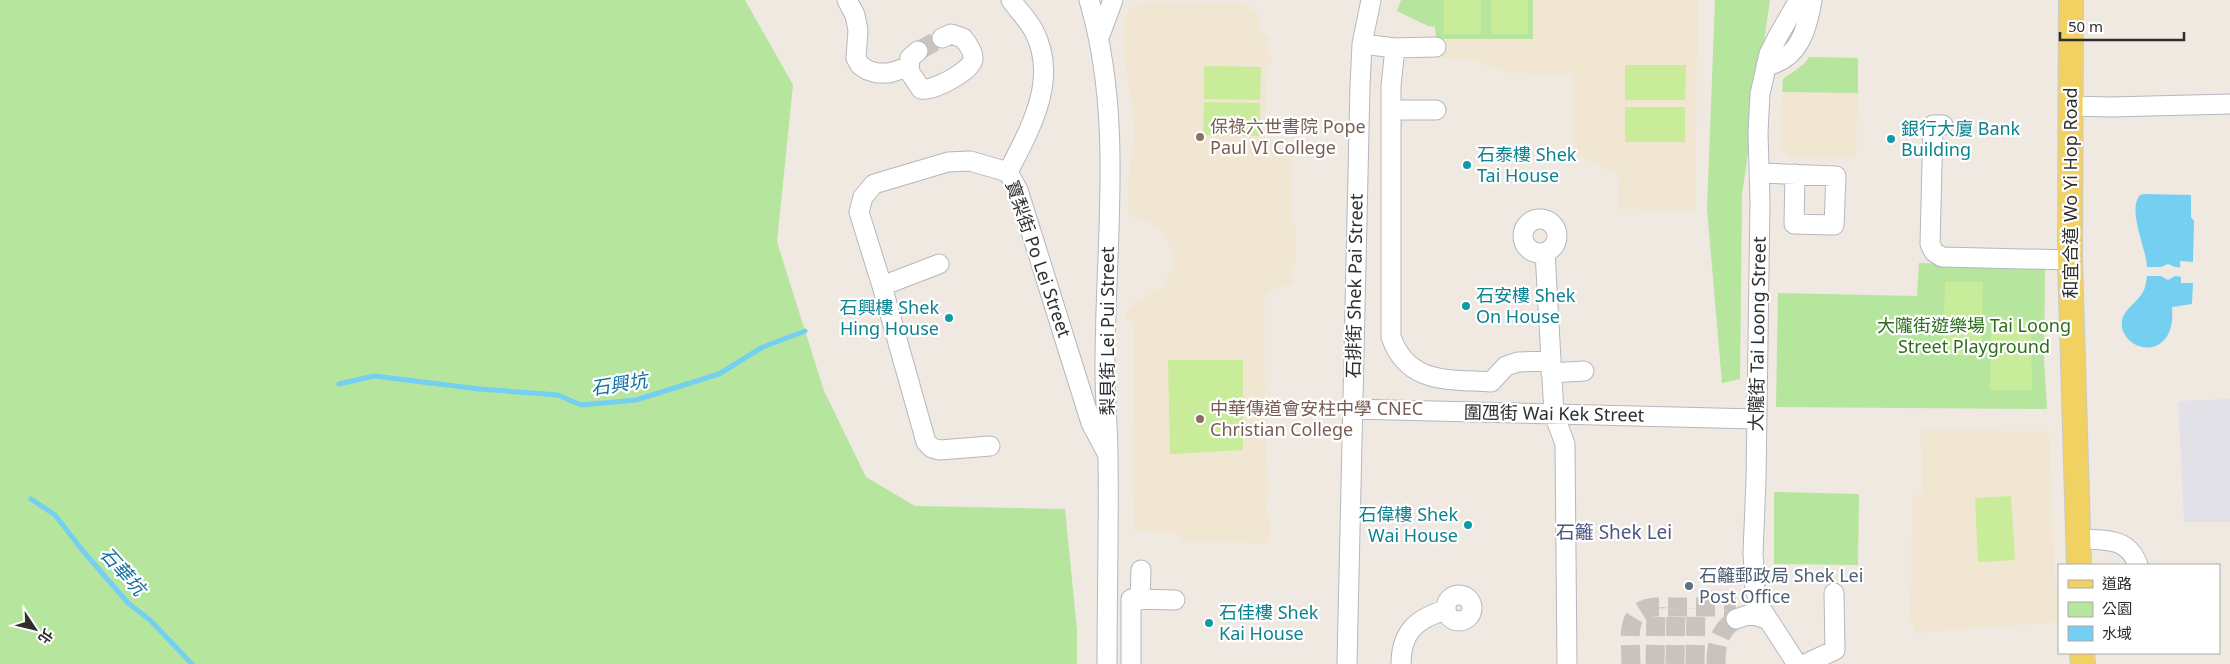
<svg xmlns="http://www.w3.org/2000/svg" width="2230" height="664" viewBox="0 0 2230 664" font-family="'Noto Sans','Noto Sans TC',sans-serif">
<rect width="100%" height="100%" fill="#efe9e1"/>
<!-- industrial -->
<path fill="#e3e1e8" d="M2230,399V522H2184L2178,401Z"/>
<!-- education -->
<path fill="#f0e6d1" d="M1533,0H1698L1695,210L1618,209L1619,175L1573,152V74L1506,73L1479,61L1436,58V39H1533Z
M1143,2L1244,3L1256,13L1259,19L1260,35H1269L1268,54H1271V65L1267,66L1265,149L1293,150L1291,226H1296V264H1293V285L1276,287L1271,290L1264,298L1266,453L1269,489L1266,512V516H1270L1269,543L1181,541L1180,533L1135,532L1133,482L1134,323L1125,319L1127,313L1134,304L1162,286L1171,273L1174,262L1167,236L1158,227L1144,220L1133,218L1129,214V178L1135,128L1123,48V28L1126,15L1131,9Z
M1784,92L1858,93L1856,158H1790L1781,148V102Z
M1921,430L2049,431L2055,588L2057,589L2059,622L1914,633L1913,621H1910L1913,495H1921L1922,488Z"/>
<!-- green -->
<path fill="#b6e59e" d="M0,0H745L793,85L777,242L824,391L866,477L915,506L1065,509L1077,630V664H0Z
M1401,0H1533V39H1436L1435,27L1428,26L1397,11Z
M1715,0H1770L1742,195L1740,379L1722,383L1707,209Z
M1809,57L1858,58V93L1782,92L1783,79L1804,64Z
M1919,263L2045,266L2044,361L2047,409L1776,407L1778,293L1917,296Z
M1774,492L1859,494L1858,565L1774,564Z"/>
<!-- pitch -->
<path fill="#c9ec9a" d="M1444,0H1481V34H1444Z
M1491,0H1528V34H1491Z
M1625,65H1686L1685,100H1625Z
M1204,66L1261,67L1260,100L1204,99Z
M1204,102L1260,103V136L1203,135Z
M1625,107H1685V142H1625Z
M1945,282H1983L1981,355H1943Z
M1991,320L2031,321L2032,390H1990Z
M1168,360H1243V450L1170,454Z
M2011,496L2015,560L1978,562L1975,498Z"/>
<!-- water -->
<path fill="#75cff0" d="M2144,194L2191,195V217L2194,221L2193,262L2180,261L2181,283H2193L2192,304L2172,307C2173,318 2172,332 2164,340C2152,354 2129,347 2123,331C2117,312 2135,306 2143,292C2147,285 2147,274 2147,266C2146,248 2127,209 2140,195Z"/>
<!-- pier -->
<path fill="#efe9e1" d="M2168,264L2175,267L2183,268V277L2175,276L2168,280L2161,276H2143L2144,267H2161Z"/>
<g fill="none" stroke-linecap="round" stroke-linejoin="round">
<!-- stream -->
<path stroke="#75cff0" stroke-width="5" d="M339,384L374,376L479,389L558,395L581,405L636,400L719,374L763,347L805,331
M31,499L55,515L83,551L128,603L150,620L192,664"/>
<!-- minor-tunnel -->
<path stroke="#c8c4bd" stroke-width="19" stroke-dasharray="19 9" stroke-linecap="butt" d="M918,51L942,38
M1631,664C1631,639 1623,609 1656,607H1736
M1655,664L1656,607
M1675,664L1676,608
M1695,664L1696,608
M1716,664C1716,644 1719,631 1736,619"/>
<!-- minor casing -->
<g stroke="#b4b7c1" stroke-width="21">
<path id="minor" d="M847,0L855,15L858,30L856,58L860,65L867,70L877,73H889L902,69L909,71L921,89C932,92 972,71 973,59C974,52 967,43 963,38L951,34L942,38
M1089,0C1125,121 1104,249 1105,373C1105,400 1108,428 1108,456C1109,525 1107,595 1107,664
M1100,35L1113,0
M1362,44L1395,48
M1436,47L1395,48L1391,86V337C1408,385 1449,379 1491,382L1506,366L1518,362L1551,361
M1766,66C1799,59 1807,30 1812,0
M909,71L910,58L918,51
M2070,106L2110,107L2230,104
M1391,110H1436
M1943,125H1933L1930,244L1934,252L1942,257L2070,260
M1008,172C1030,129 1059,80 1034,31C1028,20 1018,10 1011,0
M1760,173L1836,176L1834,225L1794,224L1795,174
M1523 236a17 17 0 1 1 34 0a17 17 0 1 1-34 0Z
M1545,252L1554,414L1565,444L1567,664
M882,286L939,264
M1551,373L1584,371
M1352,409L1756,419
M990,446L940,450L932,448L926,442L882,286L859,212L863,197L874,184L948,162L970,161L1008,172L1018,190L1091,423L1108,455
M2079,539C2105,540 2128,537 2138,565
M1446 608a13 13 0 1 1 26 0a13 13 0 1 1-26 0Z
M1140,600L1141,570
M1736,619L1751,614L1766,619
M1131,664V599L1175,600
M1347,664L1360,86L1362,44L1371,0
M1401,664C1401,632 1417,618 1446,610
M1797,664L1760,607L1755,588L1753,553L1756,480L1760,202L1758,133L1760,94L1769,54L1777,38L1799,0
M1805,664L1835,650L1834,593"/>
</g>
<!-- major casing -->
<g stroke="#c9c9c9" stroke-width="26">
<path id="major" d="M2071,0L2070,260L2079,565
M2082,653L2083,664"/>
</g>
<!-- minor -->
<use href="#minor" stroke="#fff" stroke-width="19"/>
<!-- major -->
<use href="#major" stroke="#f2d163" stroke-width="24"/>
</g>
<!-- markers -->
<g fill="#8d6e63" stroke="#fff" stroke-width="2">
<circle cx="1200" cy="137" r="5"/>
<circle cx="1200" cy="419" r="5"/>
</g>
<g fill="#0f9aa8" stroke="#fff" stroke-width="2">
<circle cx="1891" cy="139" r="5"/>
<circle cx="1467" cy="165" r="5"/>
<circle cx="1466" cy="306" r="5"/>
<circle cx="949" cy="318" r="5"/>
<circle cx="1468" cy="525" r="5"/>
<circle cx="1209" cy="623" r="5"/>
</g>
<circle fill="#5c6f8a" stroke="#fff" stroke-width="2" cx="1689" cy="586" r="5"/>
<g text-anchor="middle" stroke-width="4.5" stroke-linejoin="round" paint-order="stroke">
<!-- education labels -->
<g font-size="18" fill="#785e54" stroke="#fff" text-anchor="start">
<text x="1210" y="133">保祿六世書院 Pope<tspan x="1210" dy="21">Paul VI College</tspan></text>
<text x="1210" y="415">中華傳道會安柱中學 CNEC<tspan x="1210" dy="21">Christian College</tspan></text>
</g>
<!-- culture labels -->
<g font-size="18" fill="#0d838f" stroke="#fff" text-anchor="start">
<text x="1901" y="135">銀行大廈 Bank<tspan x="1901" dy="21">Building</tspan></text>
<text x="1477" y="161">石泰樓 Shek<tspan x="1477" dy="21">Tai House</tspan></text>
<text x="1476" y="302">石安樓 Shek<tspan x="1476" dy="21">On House</tspan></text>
<text x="939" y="314" text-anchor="end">石興樓 Shek<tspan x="939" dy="21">Hing House</tspan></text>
<text x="1458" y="521" text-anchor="end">石偉樓 Shek<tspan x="1458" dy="21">Wai House</tspan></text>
<text x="1219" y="619">石佳樓 Shek<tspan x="1219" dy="21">Kai House</tspan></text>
</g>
<!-- street labels -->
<g font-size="18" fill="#2e2e2e" stroke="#fff">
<text transform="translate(2071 193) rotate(-90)" y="6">和宜合道 Wo Yi Hop Road</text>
<text transform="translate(1038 259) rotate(71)" y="6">寶梨街 Po Lei Street</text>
<text transform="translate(1355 286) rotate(-89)" y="6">石排街 Shek Pai Street</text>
<text transform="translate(1108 331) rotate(-90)" y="6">梨貝街 Lei Pui Street</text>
<text transform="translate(1758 334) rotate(-89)" y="6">大隴街 Tai Loong Street</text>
<text transform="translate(1554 414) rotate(1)" y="6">圍乪街 Wai Kek Street</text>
</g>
<!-- park labels -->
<g font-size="18" fill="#2c6e1b" stroke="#fff">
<text x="1974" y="332">大隴街遊樂場 Tai Loong<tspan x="1974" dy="21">Street Playground</tspan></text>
</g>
<!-- service labels -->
<g font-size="18" fill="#4e5e75" stroke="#fff" text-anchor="start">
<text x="1699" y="582">石籬郵政局 Shek Lei<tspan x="1699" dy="21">Post Office</tspan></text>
</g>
<!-- water labels -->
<g font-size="19" font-style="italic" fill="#0d6fa3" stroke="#fff">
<text transform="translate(619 384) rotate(-9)" y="7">石興坑</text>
<text transform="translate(123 571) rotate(48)" y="7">石華坑</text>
</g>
<!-- neighbourhood labels -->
<g font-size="19" fill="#4d5680" stroke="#fff">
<text x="1614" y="539">石籬 Shek Lei</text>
</g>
</g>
<!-- legend -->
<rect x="2058" y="564" width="162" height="90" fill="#ffffff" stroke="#ababab"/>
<rect x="2068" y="580" width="25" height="8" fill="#f2d163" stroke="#ababab"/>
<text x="2102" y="589" font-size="15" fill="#2e2e2e">道路</text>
<rect x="2068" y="602" width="25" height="15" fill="#b6e59e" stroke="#ababab"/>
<text x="2102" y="614" font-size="15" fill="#2e2e2e">公園</text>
<rect x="2068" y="626" width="25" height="15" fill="#75cff0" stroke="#ababab"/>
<text x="2102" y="639" font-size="15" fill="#2e2e2e">水域</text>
<!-- north arrow -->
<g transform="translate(35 629) rotate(125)" stroke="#ffffff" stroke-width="4" paint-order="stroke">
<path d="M0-4L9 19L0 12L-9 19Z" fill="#2e2e2e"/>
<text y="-8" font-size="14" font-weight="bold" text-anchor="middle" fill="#2e2e2e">北</text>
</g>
<!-- scale -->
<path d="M2060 32v8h124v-8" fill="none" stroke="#2e2e2e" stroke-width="2.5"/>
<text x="2068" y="32" font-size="15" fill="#2e2e2e" stroke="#ffffff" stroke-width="4" paint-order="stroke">50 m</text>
</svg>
